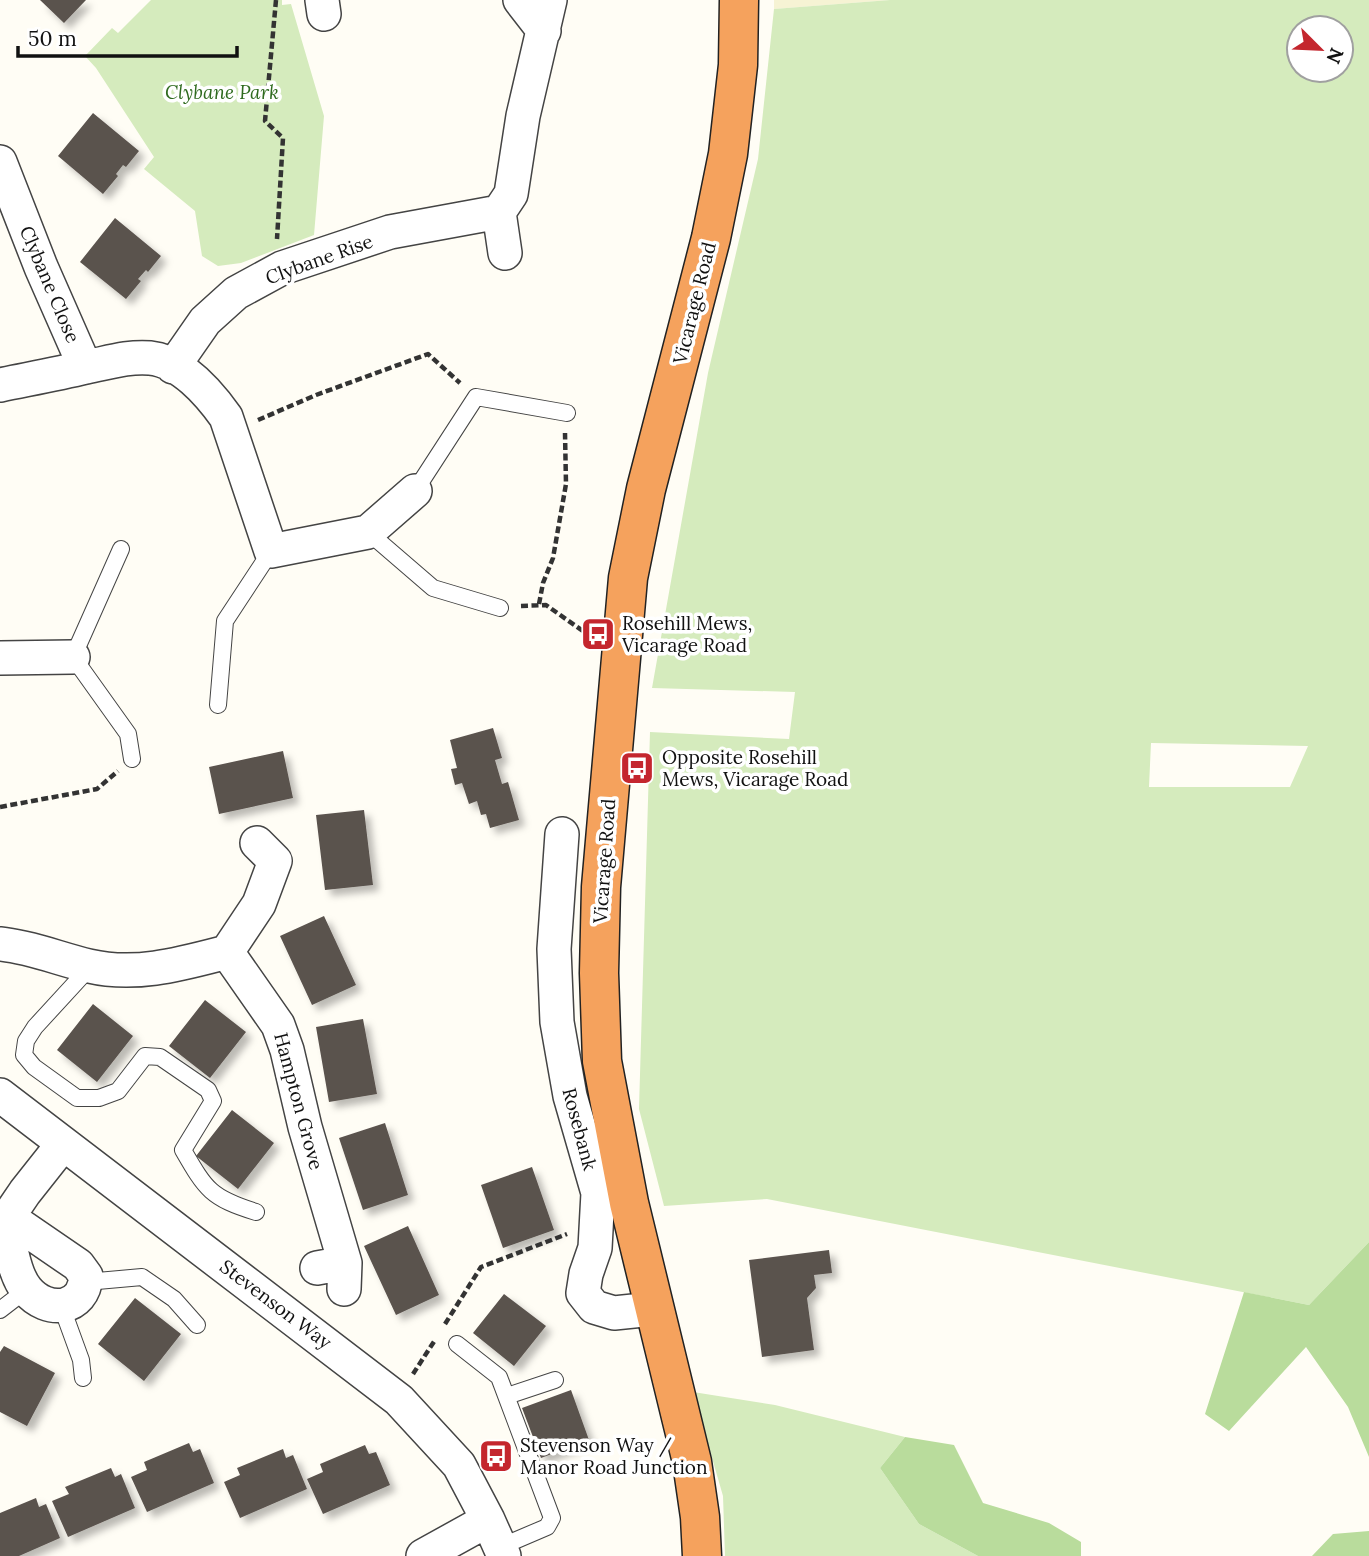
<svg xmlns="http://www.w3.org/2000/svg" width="1369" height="1556" viewBox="0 0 1369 1556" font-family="Lora,serif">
<defs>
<filter id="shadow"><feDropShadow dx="6" dy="6" stdDeviation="3.5" flood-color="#0004"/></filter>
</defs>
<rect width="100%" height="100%" fill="#fffdf5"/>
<!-- farmland -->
<path fill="#f6f3d4" d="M774,0H890L774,9Z"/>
<!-- green -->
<path fill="#d5ebbd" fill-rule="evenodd" d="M151,0H282V5L291,4L324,116L314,235L241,263L218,266L202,256L195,211L144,169L154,157L96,68L85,56L112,28L118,33Z
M890,0H1369V1242L1309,1305L767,1199L664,1206L639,1109L650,732L789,739L795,692L652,688L708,373L758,159L774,9ZM1299,28H1341V70H1299ZM1151,743L1308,746L1290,787H1149Z
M693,1392L775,1405L905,1437L880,1468L919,1524L978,1556H725L723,1496Z"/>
<!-- forest -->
<path fill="#b9dc9c" d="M1369,1242V1457L1348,1407L1306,1347L1229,1431L1205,1414L1244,1292L1309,1305Z
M905,1437L954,1445L983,1503L1049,1523L1081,1542V1556H978L919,1524L880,1468Z
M1369,1531V1556H1312L1333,1534Z"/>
<!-- building -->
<path fill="#5a524d" filter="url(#shadow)" d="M40,0H86L64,23Z
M93,113L139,151L126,167L123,165L116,174L118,176L103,194L58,156Z
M115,218L161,256L148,272L146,270L138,279L141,281L126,299L80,262Z
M493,728L502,758L495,760L502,784L508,782L519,820L490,828L486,814L481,815L477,801L469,804L462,783L455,785L451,769L457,768L450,740Z
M283,751L293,798L219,814L209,767Z
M364,810L373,885L325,890L316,815Z
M324,916L356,985L312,1005L280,936Z
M205,1000L246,1032L210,1078L169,1046Z
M93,1004L133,1036L97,1082L57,1050Z
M363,1019L377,1094L329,1102L316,1027Z
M232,1110L274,1143L238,1189L196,1156Z
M385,1123L408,1195L363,1210L339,1138Z
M532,1167L554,1230L503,1248L481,1185Z
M408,1226L439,1295L396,1315L364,1246Z
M829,1250L832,1273L814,1275L816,1288L807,1298L814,1350L762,1357L749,1260Z
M504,1294L546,1326L514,1366L473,1333Z
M135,1298L181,1334L144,1381L98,1344Z
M4,1346L55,1373L27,1426L0,1412V1352Z
M571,1390L589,1440L541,1458L522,1408Z
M189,1443L193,1452L200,1449L214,1483L147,1512L131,1477L147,1470L144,1462Z
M365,1445L369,1454L376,1452L390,1485L323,1514L307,1479L323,1472L320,1464Z
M283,1449L286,1458L293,1455L307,1489L240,1518L224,1482L240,1475L237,1468Z
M111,1468L115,1477L121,1474L135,1508L68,1537L52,1501L69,1494L65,1487Z
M36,1498L39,1507L46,1504L60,1538L19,1556H0V1513Z"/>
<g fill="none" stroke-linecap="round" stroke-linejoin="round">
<!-- lane casing -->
<g stroke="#444" stroke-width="18">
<path id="lane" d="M415,491L476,397L567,413
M368,532L433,588L500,608
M121,549L73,657L128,734L132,759
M218,705L225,621L271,551
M91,966L35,1027L26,1041L24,1055L34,1067L77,1098H99L118,1091L145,1056L160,1057L208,1090L213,1101L183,1150C206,1190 211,1198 256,1212
M86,1282L142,1277L174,1299L197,1325
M61,1305L81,1360L83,1378
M0,1310L26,1290
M457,1344L499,1377L552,1518L547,1527L500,1547
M507,1396L555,1380"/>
</g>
<!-- street casing -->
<g stroke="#444" stroke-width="36">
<path id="street" d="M322,0L324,14
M520,0L544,31
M0,162L41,267L85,367
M499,212L505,253
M173,367L205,321L236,293L282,268L390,232L499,212L511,194L523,116L550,0
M0,385C29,379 57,374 86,367C107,363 128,356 150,358C181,361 209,393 226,417L271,551L368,532L415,491
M0,658L73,657
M562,834L554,949L557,1022L570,1096L598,1193L595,1248L586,1274L583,1293L594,1307L614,1313L653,1309
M0,944C31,947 59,959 89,966C136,977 181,964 227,952L259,904L275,861L257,843
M227,952L278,1025L287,1050L305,1127L345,1263L344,1289
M0,1095L399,1400L459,1465L488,1520L504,1556
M8,1217C7,1236 14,1275 27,1290C47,1314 84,1311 86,1276L78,1265L8,1217L25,1192L63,1144
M317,1268L345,1263
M423,1556L488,1520"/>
</g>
<!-- highway casing -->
<g stroke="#222" stroke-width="41">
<path id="highway" d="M702,1556L700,1517L692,1462L629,1203L602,1061L599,973L601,887L628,578L646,489L711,238L728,154L738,65L739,0"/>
</g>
<!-- path -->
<path stroke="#333" stroke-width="4.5" stroke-dasharray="7 3.5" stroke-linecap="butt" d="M276,0L265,121L283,138L277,239
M258,420L316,395L428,354L460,383
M539,604L543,583L553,558L566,484L565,433
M521,606L546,605L590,636
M0,807L97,789L118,771
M445,1324L481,1267L567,1234
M413,1374L435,1340"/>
<!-- lane -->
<use href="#lane" stroke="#fff" stroke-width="16"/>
<!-- street -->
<use href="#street" stroke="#fff" stroke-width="33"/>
<!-- highway -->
<use href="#highway" stroke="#f5a25d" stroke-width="38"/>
</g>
<!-- icons -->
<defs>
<g id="bus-square" transform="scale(1.75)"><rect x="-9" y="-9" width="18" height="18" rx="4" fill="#c4262e" stroke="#fff"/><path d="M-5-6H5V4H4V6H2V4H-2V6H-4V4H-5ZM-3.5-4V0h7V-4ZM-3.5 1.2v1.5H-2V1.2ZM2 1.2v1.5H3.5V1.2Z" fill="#fff"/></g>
</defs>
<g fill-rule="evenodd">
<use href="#bus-square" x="598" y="634"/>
<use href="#bus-square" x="637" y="768"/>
<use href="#bus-square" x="496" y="1456"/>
</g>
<g text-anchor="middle" stroke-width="7" stroke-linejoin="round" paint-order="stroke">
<!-- park labels -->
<g font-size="19" font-style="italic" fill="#2f6b1f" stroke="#fff">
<text x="222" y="99">Clybane Park</text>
</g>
<!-- street labels -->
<g font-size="19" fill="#111" stroke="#fff">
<text transform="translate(319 259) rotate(-20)" y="7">Clybane Rise</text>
<text transform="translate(50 284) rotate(67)" y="7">Clybane Close</text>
<text transform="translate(694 303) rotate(-76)" y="7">Vicarage Road</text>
<text transform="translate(604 861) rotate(-86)" y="7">Vicarage Road</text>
<text transform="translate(299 1101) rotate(75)" y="7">Hampton Grove</text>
<text transform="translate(580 1129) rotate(75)" y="7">Rosebank</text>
<text transform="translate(276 1304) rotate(37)" y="7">Stevenson Way</text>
</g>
<!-- poi labels -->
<g font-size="19" fill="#111" stroke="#fff" text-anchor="start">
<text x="622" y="630">Rosehill Mews,<tspan x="622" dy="22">Vicarage Road</tspan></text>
<text x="662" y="764">Opposite Rosehill<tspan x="662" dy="22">Mews, Vicarage Road</tspan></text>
<text x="520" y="1452">Stevenson Way /<tspan x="520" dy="22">Manor Road Junction</tspan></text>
</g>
</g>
<!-- north arrow -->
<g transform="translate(1320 49) rotate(114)"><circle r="33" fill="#ffffff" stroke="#a0a0a0" stroke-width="2"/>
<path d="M0-5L12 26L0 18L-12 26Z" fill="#c4262e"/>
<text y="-10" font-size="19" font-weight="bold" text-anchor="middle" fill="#111111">N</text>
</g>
<!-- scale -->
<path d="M18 46v10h219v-10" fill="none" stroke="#111111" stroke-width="3.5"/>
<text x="28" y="46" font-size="21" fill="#111111" stroke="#ffffff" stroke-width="5" paint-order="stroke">50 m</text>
</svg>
